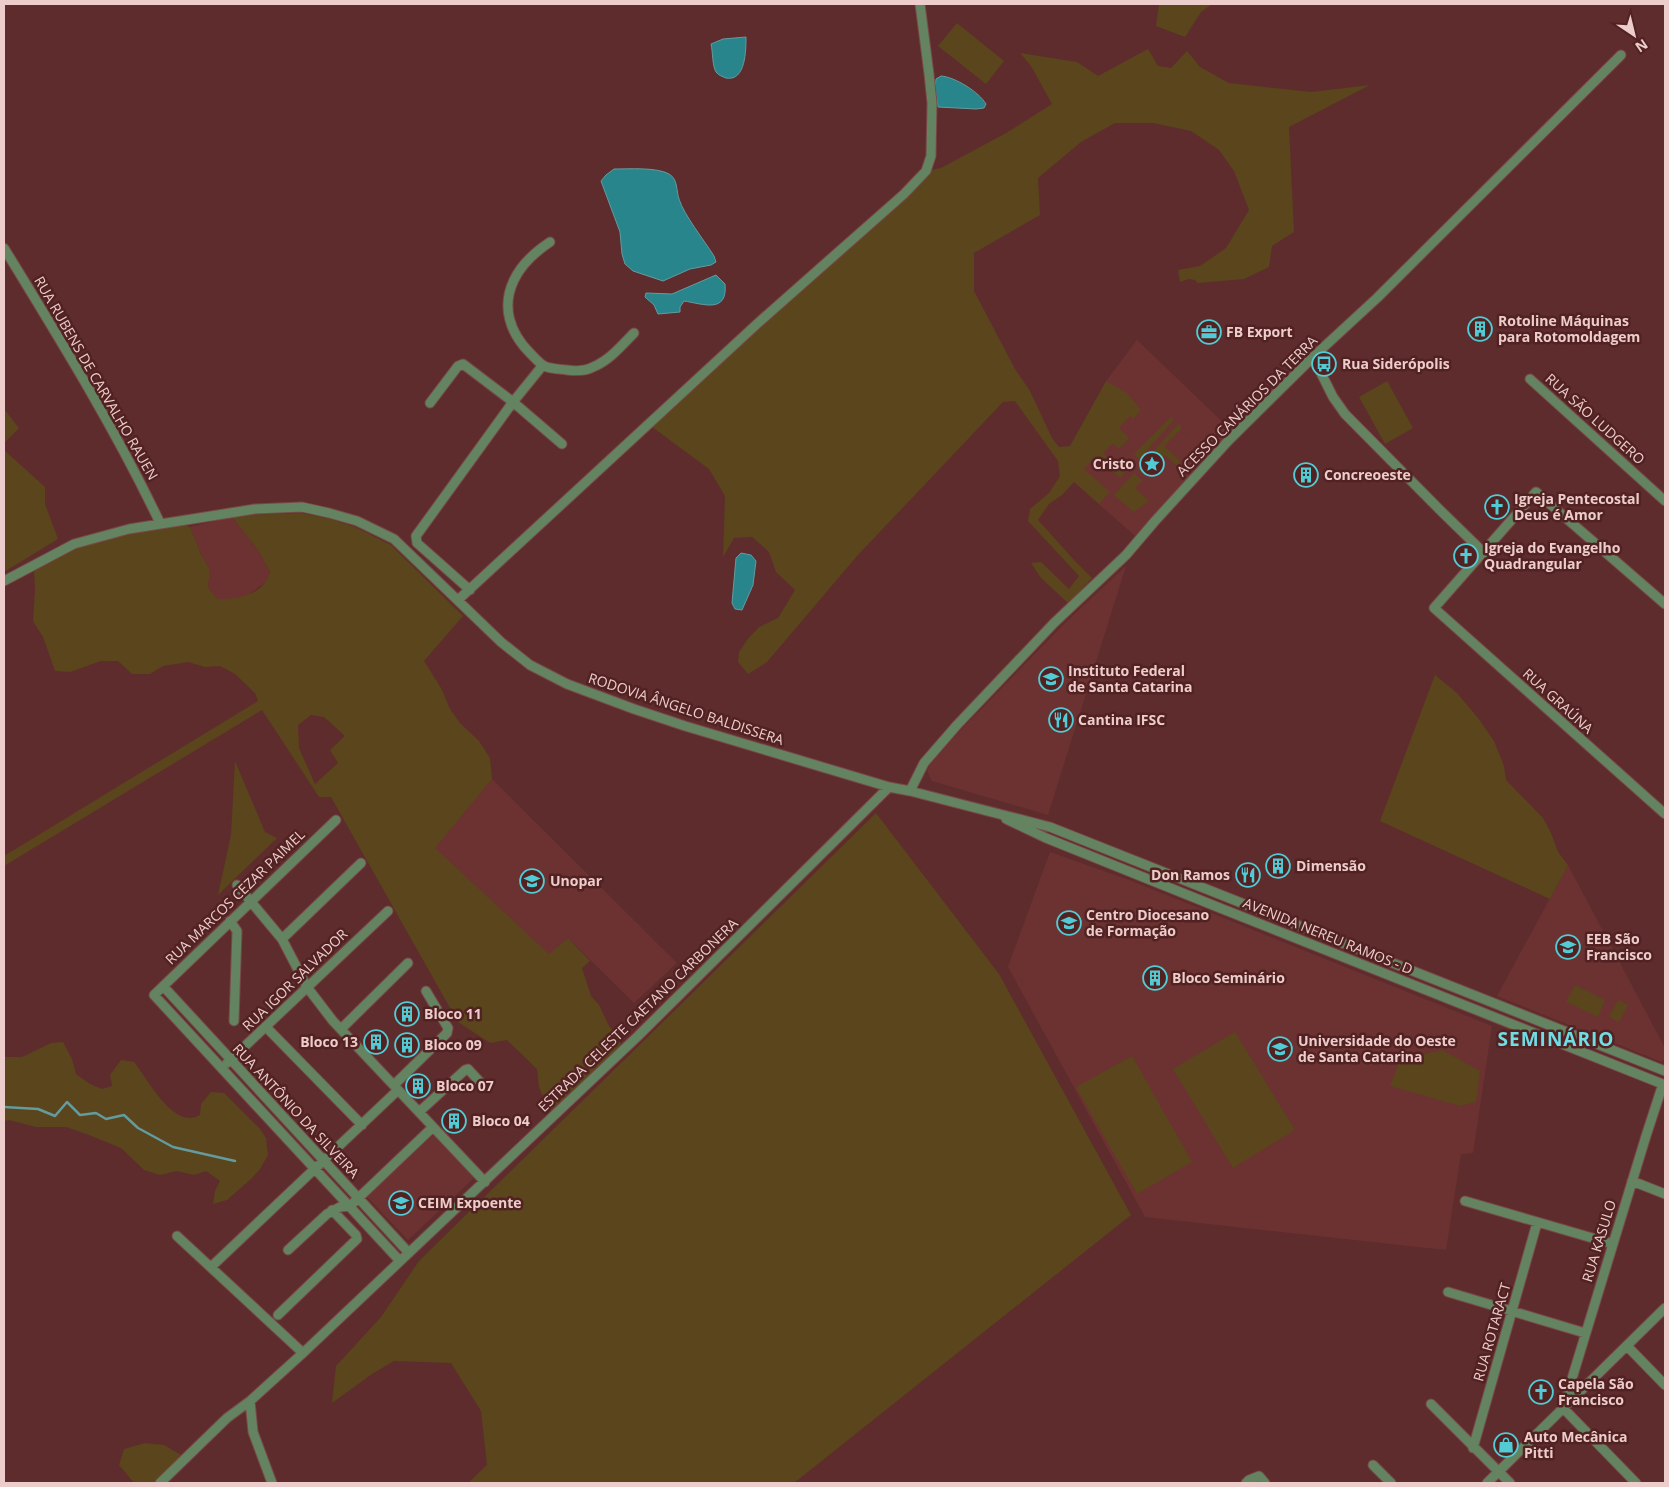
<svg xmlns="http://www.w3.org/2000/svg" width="1669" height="1487" viewBox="0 0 1669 1487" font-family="'Open Sans',sans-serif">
<rect width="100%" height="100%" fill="#5e2c2c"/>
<!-- built -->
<path fill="#6c3231" d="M1137,340L1231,430L1135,536L1074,482L1106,381Z
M232,517L258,550L270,572L268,580L247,596L231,599H218L208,588L210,570L201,554L190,527Z
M1126,566L1048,815L932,781L927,771L929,766L955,736L1067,621Z
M492,779L677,963L634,1003L568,938L549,955L434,848Z
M1050,852L1129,880L1492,1026L1473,1153L1461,1154L1446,1250L1145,1217L1008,967Z
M1568,865L1665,1048V1058L1662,1062L1497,996Z
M433,1135L474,1178L408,1240L367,1197Z"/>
<!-- green -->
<path fill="#5a451c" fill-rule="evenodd" d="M1159,4H1212L1201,12L1185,37L1156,26Z
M957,23L1004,61L986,84L938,46Z
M1148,49L1158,66L1171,68L1187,51L1200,67L1229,83L1311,92L1370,85L1289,127L1294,232L1272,246L1269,267L1244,279L1198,283L1195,280L1189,279L1180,282L1178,270L1200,266L1226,248L1249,210L1234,171L1219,150L1191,131L1153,123H1115L1081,142L1038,178L1040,215L974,253V291L1015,369L1030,391L1052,438L1059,447L1070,446L1106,381L1127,393L1141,410L1133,419L1130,416L1119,428L1129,438L1119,449L1113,443L1103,453L1119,469L1130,458L1135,462L1120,478L1096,456L1084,469L1110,492L1099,504L1074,482L1062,495L1049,504L1038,520L1075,561L1092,578L1069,604L1041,578L1031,563L1041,562L1069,589L1079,576L1028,521L1030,509L1049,493L1060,476L1058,461L1015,401L1003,402L857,556L767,662L748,674L738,662L739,652L747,640L759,627L778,618L795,590L776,572L769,552L752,537L734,538L723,557L725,496L709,469L648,424L926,171L941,168L1006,133L1052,104L1031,66L1020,53L1077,62L1098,76Z
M1387,381L1413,428L1385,444L1359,397Z
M4,409L19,428L4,443Z
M1171,417L1174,420L1139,459L1134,454Z
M1178,424L1182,428L1164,446L1179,460V468L1165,455L1146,476L1138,469Z
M4,450L45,487V504L58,539L4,572Z
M1134,473L1142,481L1135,488L1149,501L1134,512L1114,495Z
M301,513L327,518L355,527L391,545L463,616L424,661L441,688L450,709L460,723L479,741L490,758L492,779L435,848L549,954L568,938L590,961L582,968L591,996L599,1005L608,1024L623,1047L553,1112L548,1108L539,1087L537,1069L507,1040L490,1043L458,1022L331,797H319L262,710L4,866V856L258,701L255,693L235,674L220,666L205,667L188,662L163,666L150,674H132L118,661H101L70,672L55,671L43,637L33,621L35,590L34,571C74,541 136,532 185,525L190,527L201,554L210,570L208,588L218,599C238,599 264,595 270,572L258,550L232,517L240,515ZM311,715L324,717L345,736L330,750L338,763L315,784L299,748L298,725Z
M1435,675L1457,693L1478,718L1494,741L1504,766L1506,780L1543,818L1551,833L1558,852L1568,865L1550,899L1380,821Z
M235,761L265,832L277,838L218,895L231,835Z
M876,813L999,974L1131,1215L794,1483H468L487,1465L481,1411L451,1363L394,1361L372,1374L332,1403L336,1366L381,1317L419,1261Z
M1575,985L1605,1000L1598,1017L1566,1002Z
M1618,1000L1628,1005L1619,1022L1609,1017Z
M1235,1032L1295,1130L1233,1168L1173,1069Z
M63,1042L72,1059L76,1074L90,1084L102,1089L112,1086L110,1075L121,1060L134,1062C148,1079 174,1131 200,1115L201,1104L211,1092L224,1093L260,1129L266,1138L268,1155L260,1169L251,1179L227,1200L213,1204L215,1191L220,1181L206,1171L194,1175L177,1171L160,1175L144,1170L121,1148L89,1135L66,1127H36L9,1120L4,1121V1057H22L51,1043Z
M1442,1050L1480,1071L1476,1102L1460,1106L1390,1086L1400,1060Z
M1132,1056L1192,1162L1137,1194L1076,1087Z
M145,1443L164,1445L186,1458L160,1483H134L119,1465L124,1449Z"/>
<!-- water -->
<path fill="#29858c" stroke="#649b9f" d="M746,37C746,49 746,82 726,78C723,77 718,75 716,72C712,65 713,52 711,44L723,39Z
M941,76C955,77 979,92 986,104L984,108L976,109L938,107L935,87L936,79Z
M614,169C628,169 657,167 669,174C678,179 676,190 679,199C684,215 704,240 714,256L716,262L711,265L690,269L663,281L633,271L625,264L622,254L620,232L601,181L606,175Z
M716,275L725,284C728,314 703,304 684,301L680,307V312L658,314L654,305L645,297L646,293L672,294Z
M741,553L751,555L756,561L753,585L742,610L735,609L732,603L736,558Z"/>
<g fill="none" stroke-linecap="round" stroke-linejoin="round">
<!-- stream -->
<path stroke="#649b9f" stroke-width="2.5" d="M4,1107L38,1109L55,1116L67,1102L80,1115L96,1113L106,1119L124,1115L138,1128L173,1147L235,1161"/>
<!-- minor casing -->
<g stroke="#784949" stroke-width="11">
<path id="minor" d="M550,242C535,252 522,263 514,280C501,307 510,333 530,353C534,357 539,363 544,366C551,369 559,369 567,370C575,371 586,371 593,367C610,360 622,345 634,333
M4,248C59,338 115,428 160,523
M1313,357L1333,397L1345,414L1440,510L1484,553
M1530,379L1665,501
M430,403L458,366L463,364L513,402L562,444
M4,581L74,544L129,529L255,509L302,507L329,513L357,521L394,539L501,642L530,665L567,684L634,709L685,726L889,787L910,791L1050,827L1665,1071
M470,590L417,543L416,536L513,402L543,365
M458,600L758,323L904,194L926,171L931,156L932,103L929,74L920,4
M1665,604L1536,492L1434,608L1665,814
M910,791L924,763L957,725L1054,623L1126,555L1155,521L1229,440L1313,357L1377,298L1621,55
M1006,819L1046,838L1220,908L1665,1085
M336,820L154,995L400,1261
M237,885L282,939L307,987L333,1021L485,1182
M230,921L237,931L234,1021
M282,939L361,863
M163,986L409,1253
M266,1027L362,1125
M341,1029L408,963
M227,1063L388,911
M394,1085L447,1033L448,1028L426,991
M419,1112L465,1070L468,1069L480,1082
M1632,1181L1665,1194
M1465,1201L1613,1244
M177,1236L303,1353
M288,1250L327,1214L340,1207L350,1206L433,1127
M211,1267L398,1090
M1448,1292L1585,1333
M278,1315L357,1239L356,1235L332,1210
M1627,1346L1665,1385
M250,1401L253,1432L272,1483
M1431,1404L1510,1483
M1563,1408L1646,1136L1661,1090L1665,1085
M1563,1408L1636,1483
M1473,1448L1537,1223
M1373,1465L1391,1483
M160,1483L227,1418L250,1401L303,1353L638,1036L889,787
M1246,1483L1249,1480L1259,1476L1265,1483
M1487,1483L1665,1308"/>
</g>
<!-- minor -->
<use href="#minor" stroke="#648361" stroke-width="9"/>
</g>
<!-- icons -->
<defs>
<g id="building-ring" transform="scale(1.25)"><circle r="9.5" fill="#522222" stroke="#51ccd5" stroke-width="1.5"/><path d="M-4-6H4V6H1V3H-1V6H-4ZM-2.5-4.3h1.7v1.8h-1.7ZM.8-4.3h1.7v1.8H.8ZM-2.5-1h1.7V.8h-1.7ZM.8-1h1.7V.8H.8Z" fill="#51ccd5"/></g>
<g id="office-ring" transform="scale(1.25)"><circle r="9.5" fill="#522222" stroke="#51ccd5" stroke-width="1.5"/><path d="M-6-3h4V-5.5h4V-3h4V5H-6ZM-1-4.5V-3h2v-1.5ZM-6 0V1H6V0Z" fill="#51ccd5"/></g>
<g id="bus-ring" transform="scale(1.25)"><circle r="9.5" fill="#522222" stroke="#51ccd5" stroke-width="1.5"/><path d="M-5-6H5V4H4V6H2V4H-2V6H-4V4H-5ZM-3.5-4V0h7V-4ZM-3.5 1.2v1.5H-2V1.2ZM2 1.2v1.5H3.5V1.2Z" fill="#51ccd5"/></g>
<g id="sight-ring" transform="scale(1.25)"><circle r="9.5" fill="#522222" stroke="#51ccd5" stroke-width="1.5"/><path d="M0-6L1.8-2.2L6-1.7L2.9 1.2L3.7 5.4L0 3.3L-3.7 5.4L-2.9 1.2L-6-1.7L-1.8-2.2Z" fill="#51ccd5"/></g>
<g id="church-ring" transform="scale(1.25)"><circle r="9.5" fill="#522222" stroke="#51ccd5" stroke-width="1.5"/><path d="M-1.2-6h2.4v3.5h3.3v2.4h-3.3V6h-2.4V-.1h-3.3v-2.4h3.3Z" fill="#51ccd5"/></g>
<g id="university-ring" transform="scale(1.25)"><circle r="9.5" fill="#522222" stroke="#51ccd5" stroke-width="1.5"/><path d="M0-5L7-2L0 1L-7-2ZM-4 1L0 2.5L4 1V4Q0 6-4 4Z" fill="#51ccd5"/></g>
<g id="restaurant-ring" transform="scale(1.25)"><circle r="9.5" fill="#522222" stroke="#51ccd5" stroke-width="1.5"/><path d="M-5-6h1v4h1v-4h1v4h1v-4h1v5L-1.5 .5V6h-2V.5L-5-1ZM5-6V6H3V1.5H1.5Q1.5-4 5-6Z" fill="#51ccd5"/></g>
<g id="school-ring" transform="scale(1.25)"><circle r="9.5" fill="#522222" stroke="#51ccd5" stroke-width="1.5"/><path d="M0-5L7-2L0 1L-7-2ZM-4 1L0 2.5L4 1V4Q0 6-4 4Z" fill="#51ccd5"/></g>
<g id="shop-ring" transform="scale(1.25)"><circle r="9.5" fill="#522222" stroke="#51ccd5" stroke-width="1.5"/><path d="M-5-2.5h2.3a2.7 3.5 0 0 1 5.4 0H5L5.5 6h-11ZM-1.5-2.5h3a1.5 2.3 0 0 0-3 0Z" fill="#51ccd5"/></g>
</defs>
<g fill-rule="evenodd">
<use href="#building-ring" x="1480" y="329"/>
<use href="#office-ring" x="1209" y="332"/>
<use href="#bus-ring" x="1324" y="364"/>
<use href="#sight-ring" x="1152" y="464"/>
<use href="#building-ring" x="1306" y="475"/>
<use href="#church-ring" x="1497" y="507"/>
<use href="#church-ring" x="1466" y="556"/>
<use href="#university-ring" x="1051" y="679"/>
<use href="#restaurant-ring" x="1061" y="720"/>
<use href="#building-ring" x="1278" y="866"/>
<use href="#restaurant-ring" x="1248" y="875"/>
<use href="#university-ring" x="532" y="881"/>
<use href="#school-ring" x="1069" y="923"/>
<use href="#school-ring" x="1568" y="947"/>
<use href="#building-ring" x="1155" y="978"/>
<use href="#building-ring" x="407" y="1014"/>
<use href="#building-ring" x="376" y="1042"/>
<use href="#building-ring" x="407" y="1045"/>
<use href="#university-ring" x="1280" y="1049"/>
<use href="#building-ring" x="418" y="1086"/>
<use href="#building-ring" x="454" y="1121"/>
<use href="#school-ring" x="401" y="1203"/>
<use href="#church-ring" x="1541" y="1392"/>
<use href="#shop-ring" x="1506" y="1445"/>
</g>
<g text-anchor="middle" stroke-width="5" stroke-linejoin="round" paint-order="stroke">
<!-- poi labels -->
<g font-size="14" font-weight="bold" fill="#edcdcb" stroke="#522222" text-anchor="start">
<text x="1498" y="326">Rotoline Máquinas<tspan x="1498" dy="16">para Rotomoldagem</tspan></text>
<text x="1226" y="337">FB Export</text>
<text x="1342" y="369">Rua Siderópolis</text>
<text x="1134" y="469" text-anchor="end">Cristo</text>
<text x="1324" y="480">Concreoeste</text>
<text x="1514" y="504">Igreja Pentecostal<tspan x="1514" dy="16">Deus é Amor</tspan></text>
<text x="1484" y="553">Igreja do Evangelho<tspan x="1484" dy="16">Quadrangular</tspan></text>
<text x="1068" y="676">Instituto Federal<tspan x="1068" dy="16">de Santa Catarina</tspan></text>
<text x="1078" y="725">Cantina IFSC</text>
<text x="1296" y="871">Dimensão</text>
<text x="1230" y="880" text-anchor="end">Don Ramos</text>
<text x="550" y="886">Unopar</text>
<text x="1086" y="920">Centro Diocesano<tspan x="1086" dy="16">de Formação</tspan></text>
<text x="1586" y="944">EEB São<tspan x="1586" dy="16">Francisco</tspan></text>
<text x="1172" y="983">Bloco Seminário</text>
<text x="424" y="1019">Bloco 11</text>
<text x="1298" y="1046">Universidade do Oeste<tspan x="1298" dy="16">de Santa Catarina</tspan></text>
<text x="358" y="1047" text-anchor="end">Bloco 13</text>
<text x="424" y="1050">Bloco 09</text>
<text x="436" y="1091">Bloco 07</text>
<text x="472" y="1126">Bloco 04</text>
<text x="418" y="1208">CEIM Expoente</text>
<text x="1558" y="1389">Capela São<tspan x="1558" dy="16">Francisco</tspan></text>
<text x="1524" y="1442">Auto Mecânica<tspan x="1524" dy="16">Pitti</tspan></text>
</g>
<!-- street labels -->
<g font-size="14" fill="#edcdcb" stroke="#522222">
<text transform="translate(96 378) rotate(60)" y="5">RUA RUBENS DE CARVALHO RAUEN</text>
<text transform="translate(1247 406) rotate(-45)" y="5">ACESSO CANÁRIOS DA TERRA</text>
<text transform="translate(1595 419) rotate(42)" y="5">RUA SÃO LUDGERO</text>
<text transform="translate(1558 701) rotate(42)" y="5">RUA GRAÚNA</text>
<text transform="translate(686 709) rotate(18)" y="5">RODOVIA ÂNGELO BALDISSERA</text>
<text transform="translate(235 897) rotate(-44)" y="5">RUA MARCOS CEZAR PAIMEL</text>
<text transform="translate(1328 936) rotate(22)" y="5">AVENIDA NEREU RAMOS - D</text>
<text transform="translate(295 980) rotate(-44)" y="5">RUA IGOR SALVADOR</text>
<text transform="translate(638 1015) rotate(-44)" y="5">ESTRADA CELESTE CAETANO CARBONERA</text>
<text transform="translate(296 1111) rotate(47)" y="5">RUA ANTÔNIO DA SILVEIRA</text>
<text transform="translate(1599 1241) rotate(-73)" y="5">RUA KASULO</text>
<text transform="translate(1492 1332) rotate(-74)" y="5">RUA ROTARACT</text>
</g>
<!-- district labels -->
<g font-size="19" font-weight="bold" letter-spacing="1" fill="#70dce4" stroke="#522222">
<text x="1556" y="1046">SEMINÁRIO</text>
</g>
</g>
<!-- border -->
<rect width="1669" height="1487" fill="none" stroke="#edcdcb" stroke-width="10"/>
<!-- north arrow -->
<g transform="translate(1634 35) rotate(145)" stroke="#522222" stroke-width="4" paint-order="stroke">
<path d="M0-4L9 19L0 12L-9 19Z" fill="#edcdcb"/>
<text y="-8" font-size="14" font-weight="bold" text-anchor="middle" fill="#edcdcb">N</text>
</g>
</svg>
